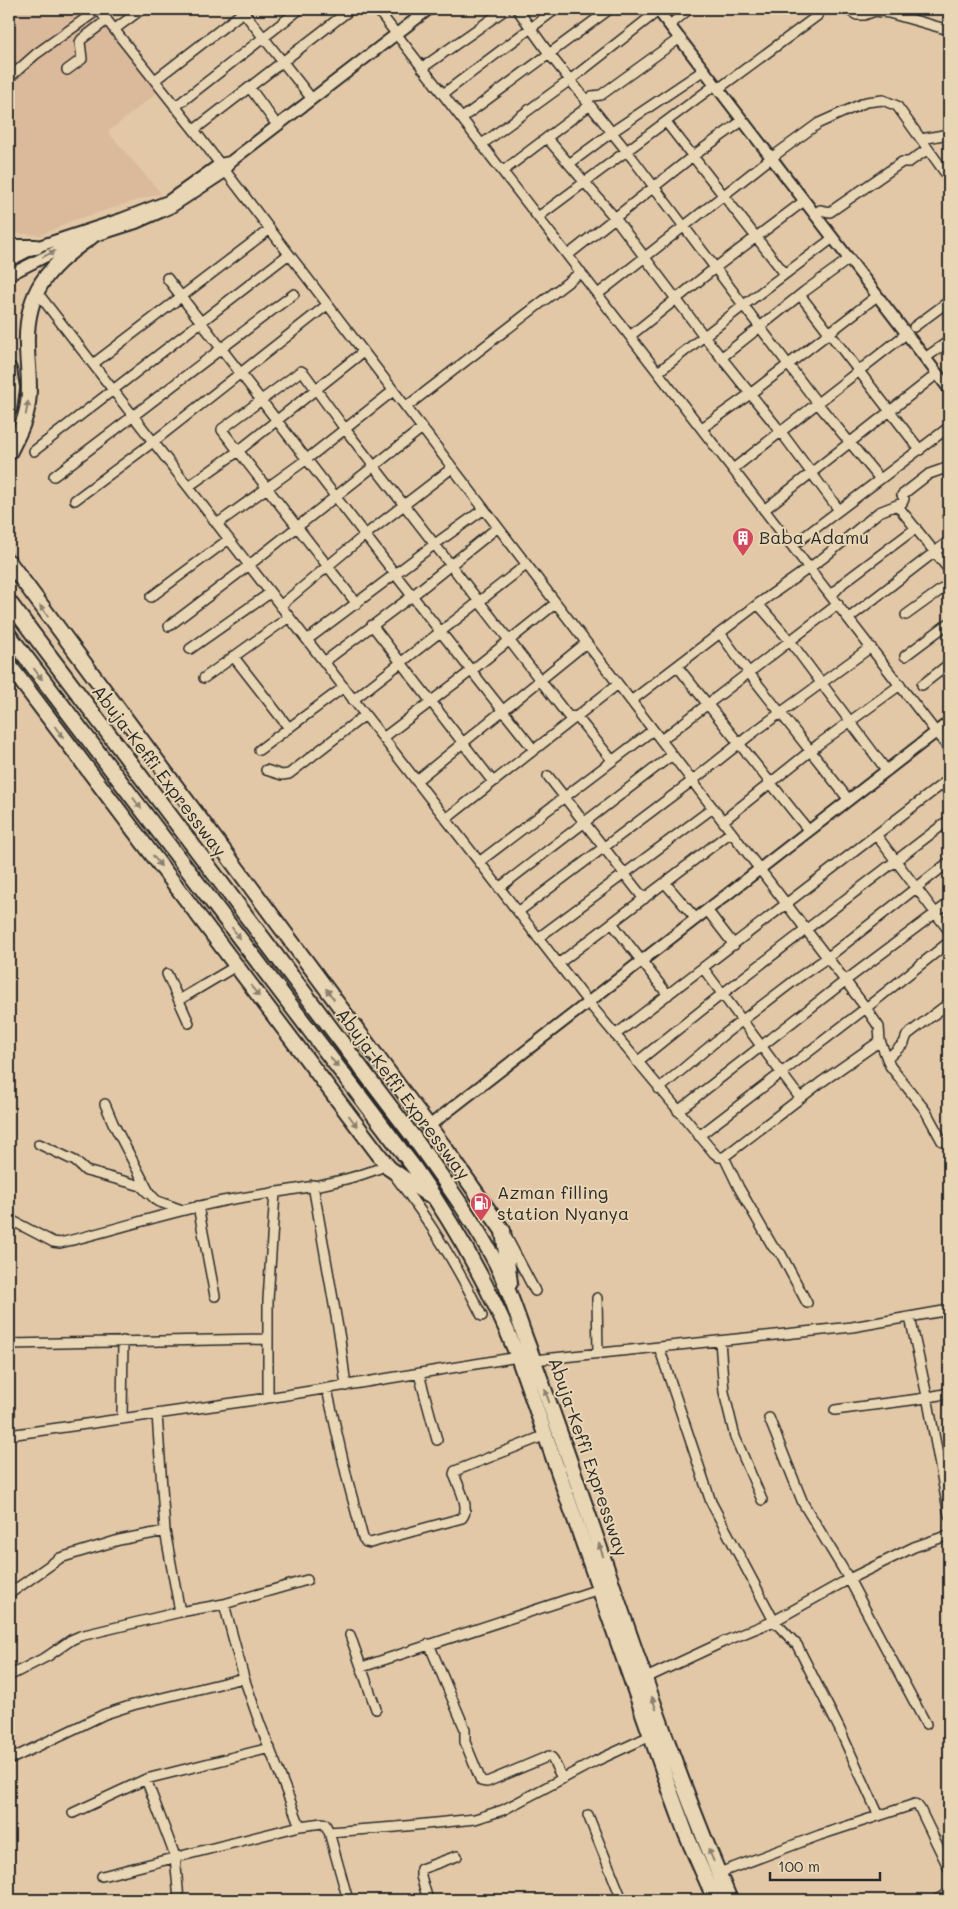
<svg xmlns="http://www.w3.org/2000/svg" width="958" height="1909" viewBox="0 0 958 1909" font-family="Mali,sans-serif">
<rect width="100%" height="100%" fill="#e3c8a7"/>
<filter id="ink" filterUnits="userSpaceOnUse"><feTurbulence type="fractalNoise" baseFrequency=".02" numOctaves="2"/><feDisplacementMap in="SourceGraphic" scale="10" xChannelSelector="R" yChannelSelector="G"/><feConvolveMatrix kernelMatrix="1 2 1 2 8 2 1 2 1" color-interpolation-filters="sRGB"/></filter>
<g filter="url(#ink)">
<!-- built -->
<path fill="#daba9b" d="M9,9H95L158,89L154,95L108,132L161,193L71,221L41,235L9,233Z"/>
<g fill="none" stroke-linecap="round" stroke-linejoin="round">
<!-- minor casing -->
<g stroke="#2b2b2b" stroke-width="12">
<path id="minor" d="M98,9L194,130L866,1008L879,1027L880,1041L890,1066L925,1110L942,1141L949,1143
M241,9L312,99
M377,9L949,749
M517,9L550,55L633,159L818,404L880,479
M846,9L857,15H864L875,11L889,13L949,30
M670,25L689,9
M115,29L142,9
M422,68L506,9
M67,70L82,59L80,42L82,39L107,20
M9,78L36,54L99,9
M155,80L247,9
M250,88L277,125
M718,89L817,16L821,9
M443,94L556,9
M586,101L592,96L601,95L680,38
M175,107L300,9
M462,118L610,9
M666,122L785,274
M194,130L351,9
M547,138L615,218L704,336L781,432L839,510
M921,139L949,134
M482,144L570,80L658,11
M569,164L612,132L704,70
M503,171L590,105
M815,215L820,210L830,212L902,162H909L928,149
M538,217L715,85
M568,255L693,156L742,121
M167,278L402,583L534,750
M37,292L588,1002L714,1153L719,1157H724L820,1083L880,1041
M598,294L771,158L819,123L866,102L883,100L897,106L949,178
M800,295L920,450
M914,327L949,301
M630,336L715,268L804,201
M721,358L805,291L849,259
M925,358L949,341
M93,364L270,229
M658,372L748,302L833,238
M406,407L581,272
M702,428L750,394L877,296
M34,451L289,254
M733,469L906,334
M54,476C134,416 213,354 294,294
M189,486L237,452L363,352
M75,500L153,442L327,305
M897,505L949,570
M764,510L937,374
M217,524L307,459L393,391
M792,546L949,427
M831,596L843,583L916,528
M151,597L229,539
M357,604L222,430V429L301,371L304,373L345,429L568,716L577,717L612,760
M758,604L790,641L887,771
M280,606L365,535L452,468
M906,615L949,584
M849,618L949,541
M372,625L493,782
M169,626L248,566L422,428
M720,633L749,673L849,800
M307,640L435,544L484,509
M190,649L270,593
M233,656L289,728
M905,656L949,623
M324,662L412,596L498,527
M677,666L809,831
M204,678L289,617
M922,685L949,664
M353,700L526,565
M631,701L758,604L823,558L879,512L902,503L904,499L902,495L929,474L949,467
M383,738L471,671L556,603
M661,740L838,604
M259,750L344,687
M266,770L282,775L289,774L365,715
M548,776L644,899
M416,781L586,643
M446,819L618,684
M723,821L819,744L900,685
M877,836L949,931
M479,862L653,730
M665,883L696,919
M499,888L672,755
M707,910L734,945
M518,912L692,781L750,735L871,647
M612,923L668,995
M538,938L713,808
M558,964L731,832
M703,968L800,1098
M167,974L189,1023
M179,1000L236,966
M615,1035L949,779
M887,1059L904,1043L907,1035L949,1003
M637,1062L722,994L949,820
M659,1089L722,1036L799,977L827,958L949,862
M105,1104L113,1123L150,1194L157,1201L182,1210
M678,1111L845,981L949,903
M699,1136L866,1008L949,942
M39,1144L75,1161L86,1171L131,1183L141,1186L148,1193
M724,1157L739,1188L773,1247L781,1254L807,1303
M395,1176C431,1223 456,1264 482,1316
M313,1185L340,1339L346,1386
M198,1206L215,1296
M9,1219L53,1242L60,1243C115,1230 168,1212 223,1201C275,1191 338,1187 387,1165
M507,1238L535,1291
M597,1298L598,1353
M910,1317L927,1396L949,1515
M720,1341L724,1392L735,1437L762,1500
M9,1344L268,1339
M659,1347L711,1502L774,1621L797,1645L839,1728L879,1816
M534,1360L852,1327L949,1310
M419,1374L437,1440
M327,1389L347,1478L363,1538L366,1542L370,1543L462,1518C471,1507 458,1486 454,1474L455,1471L546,1435
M268,1398V1300L275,1192
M835,1410L919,1399L949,1393
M157,1414L165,1531L180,1612
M769,1418L803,1503L849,1579L926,1724
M122,1419L123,1341
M9,1435L268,1398L518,1357
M9,1594L60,1558L119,1540L165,1531
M224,1604L244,1678L260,1724L300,1826
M350,1635L376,1709
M429,1644L465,1729V1742L481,1781L487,1782L549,1756L552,1758L562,1778
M362,1667L599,1589
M9,1676L48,1656L71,1640L80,1636L180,1612L224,1604L307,1580
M646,1678L723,1642L774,1621L849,1579L914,1547L949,1535
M9,1760L105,1714L133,1705L244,1678
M146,1779L175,1856L179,1900
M73,1813L146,1779L270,1748
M588,1815L621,1897
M329,1832L396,1827L475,1819L503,1810L596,1761L650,1736
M719,1873L820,1835L915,1804L917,1805L920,1809L949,1869
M102,1876L300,1826L322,1823L325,1824L329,1832L348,1900
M428,1900L421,1876V1869L457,1856
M936,1900L949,1893"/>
</g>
<!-- tertiary casing -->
<g stroke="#2b2b2b" stroke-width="14">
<path id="tertiary" d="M657,9L949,389
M9,261L36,247L121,219L168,201L220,164L230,162L429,9
M9,275L70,244L136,223L170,208L225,172L230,162
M429,1126L949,722"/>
</g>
<!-- primary casing -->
<g stroke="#2b2b2b" stroke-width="18">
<path id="primary" d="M9,453C17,437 26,421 28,403C31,384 27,365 27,346C25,292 48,266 91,237
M9,562L445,1148L503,1231
M9,665L389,1168"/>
</g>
<!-- trunk casing -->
<g stroke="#2b2b2b" stroke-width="18">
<path id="trunk" d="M9,247H36
M9,369L12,388L9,409
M9,562L10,564
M9,602L414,1138C443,1179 473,1219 496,1263C508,1287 516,1312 525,1337C543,1385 560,1433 577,1482C626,1622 671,1764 730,1900
M9,635L413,1166C457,1228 490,1287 518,1357L672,1796L686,1834L715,1900
M389,1168L428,1195
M503,1231L510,1283"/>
</g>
<!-- minor -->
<use href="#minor" stroke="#e9d6b4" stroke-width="9"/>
<!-- tertiary -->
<use href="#tertiary" stroke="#e9d6b4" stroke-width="10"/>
<!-- primary -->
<use href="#primary" stroke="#e9d6b4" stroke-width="14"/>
<!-- trunk -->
<use href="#trunk" stroke="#e9d6b4" stroke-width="14"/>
</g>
<!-- one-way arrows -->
<defs><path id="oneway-solid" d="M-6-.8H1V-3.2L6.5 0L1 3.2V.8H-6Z" transform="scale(1.25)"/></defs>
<g fill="#8a8070">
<use href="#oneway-solid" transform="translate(49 254) rotate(-27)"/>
<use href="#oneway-solid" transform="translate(27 408) rotate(-80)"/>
<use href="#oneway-solid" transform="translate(44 611) rotate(-126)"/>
<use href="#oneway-solid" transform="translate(38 674) rotate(53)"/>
<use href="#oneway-solid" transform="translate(59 732) rotate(53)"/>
<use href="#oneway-solid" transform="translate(137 803) rotate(53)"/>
<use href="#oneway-solid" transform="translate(157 861) rotate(53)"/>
<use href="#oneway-solid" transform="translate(236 933) rotate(53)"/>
<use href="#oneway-solid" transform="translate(255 991) rotate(53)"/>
<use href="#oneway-solid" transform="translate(330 994) rotate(-127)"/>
<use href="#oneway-solid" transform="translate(334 1062) rotate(53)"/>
<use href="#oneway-solid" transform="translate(353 1121) rotate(53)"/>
<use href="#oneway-solid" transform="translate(547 1396) rotate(-110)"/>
<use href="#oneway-solid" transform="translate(601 1550) rotate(-109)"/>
<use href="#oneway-solid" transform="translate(654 1703) rotate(-109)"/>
<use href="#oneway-solid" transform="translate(711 1855) rotate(-113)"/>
</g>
</g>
<!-- icons -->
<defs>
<g id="building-pin" transform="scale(1.125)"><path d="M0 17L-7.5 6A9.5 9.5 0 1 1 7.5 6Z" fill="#d1495b" stroke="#e9d6b4"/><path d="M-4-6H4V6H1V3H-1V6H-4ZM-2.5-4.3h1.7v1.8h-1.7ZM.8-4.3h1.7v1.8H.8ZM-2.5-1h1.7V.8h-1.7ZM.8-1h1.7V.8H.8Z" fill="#fff"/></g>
<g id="fuel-pin" transform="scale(1.125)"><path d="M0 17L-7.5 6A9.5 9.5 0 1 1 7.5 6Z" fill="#d1495b" stroke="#e9d6b4"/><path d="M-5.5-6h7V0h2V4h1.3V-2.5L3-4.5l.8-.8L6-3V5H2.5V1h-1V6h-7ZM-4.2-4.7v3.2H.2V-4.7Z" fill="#fff"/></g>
</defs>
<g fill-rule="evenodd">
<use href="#building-pin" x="743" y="538"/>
<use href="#fuel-pin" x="481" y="1203"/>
</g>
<g text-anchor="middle" stroke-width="4" stroke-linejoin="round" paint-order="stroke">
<!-- poi labels -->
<g font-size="18" fill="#2b2b2b" stroke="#e9d6b4" text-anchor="start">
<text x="759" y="544">Baba Adamu</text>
<text x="497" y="1199">Azman filling<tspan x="497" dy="21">station Nyanya</tspan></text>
</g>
<!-- street labels -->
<g font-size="18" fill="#2b2b2b" stroke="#e9d6b4">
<text transform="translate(159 771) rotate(53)" y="6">Abuja-Keffi Expressway</text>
<text transform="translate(403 1094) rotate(53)" y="6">Abuja-Keffi Expressway</text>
<text transform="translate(588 1457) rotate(71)" y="6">Abuja-Keffi Expressway</text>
</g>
</g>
<!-- margin -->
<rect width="958" height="1909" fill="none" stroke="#e9d6b4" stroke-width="30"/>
<rect x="15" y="15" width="928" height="1879" fill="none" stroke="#2b2b2b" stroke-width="2" filter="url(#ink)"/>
<!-- scale -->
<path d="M770 1872v8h110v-8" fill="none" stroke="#2b2b2b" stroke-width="2.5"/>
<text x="778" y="1872" font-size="15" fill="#2b2b2b" stroke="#e9d6b4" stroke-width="4" paint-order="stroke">100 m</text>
</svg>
